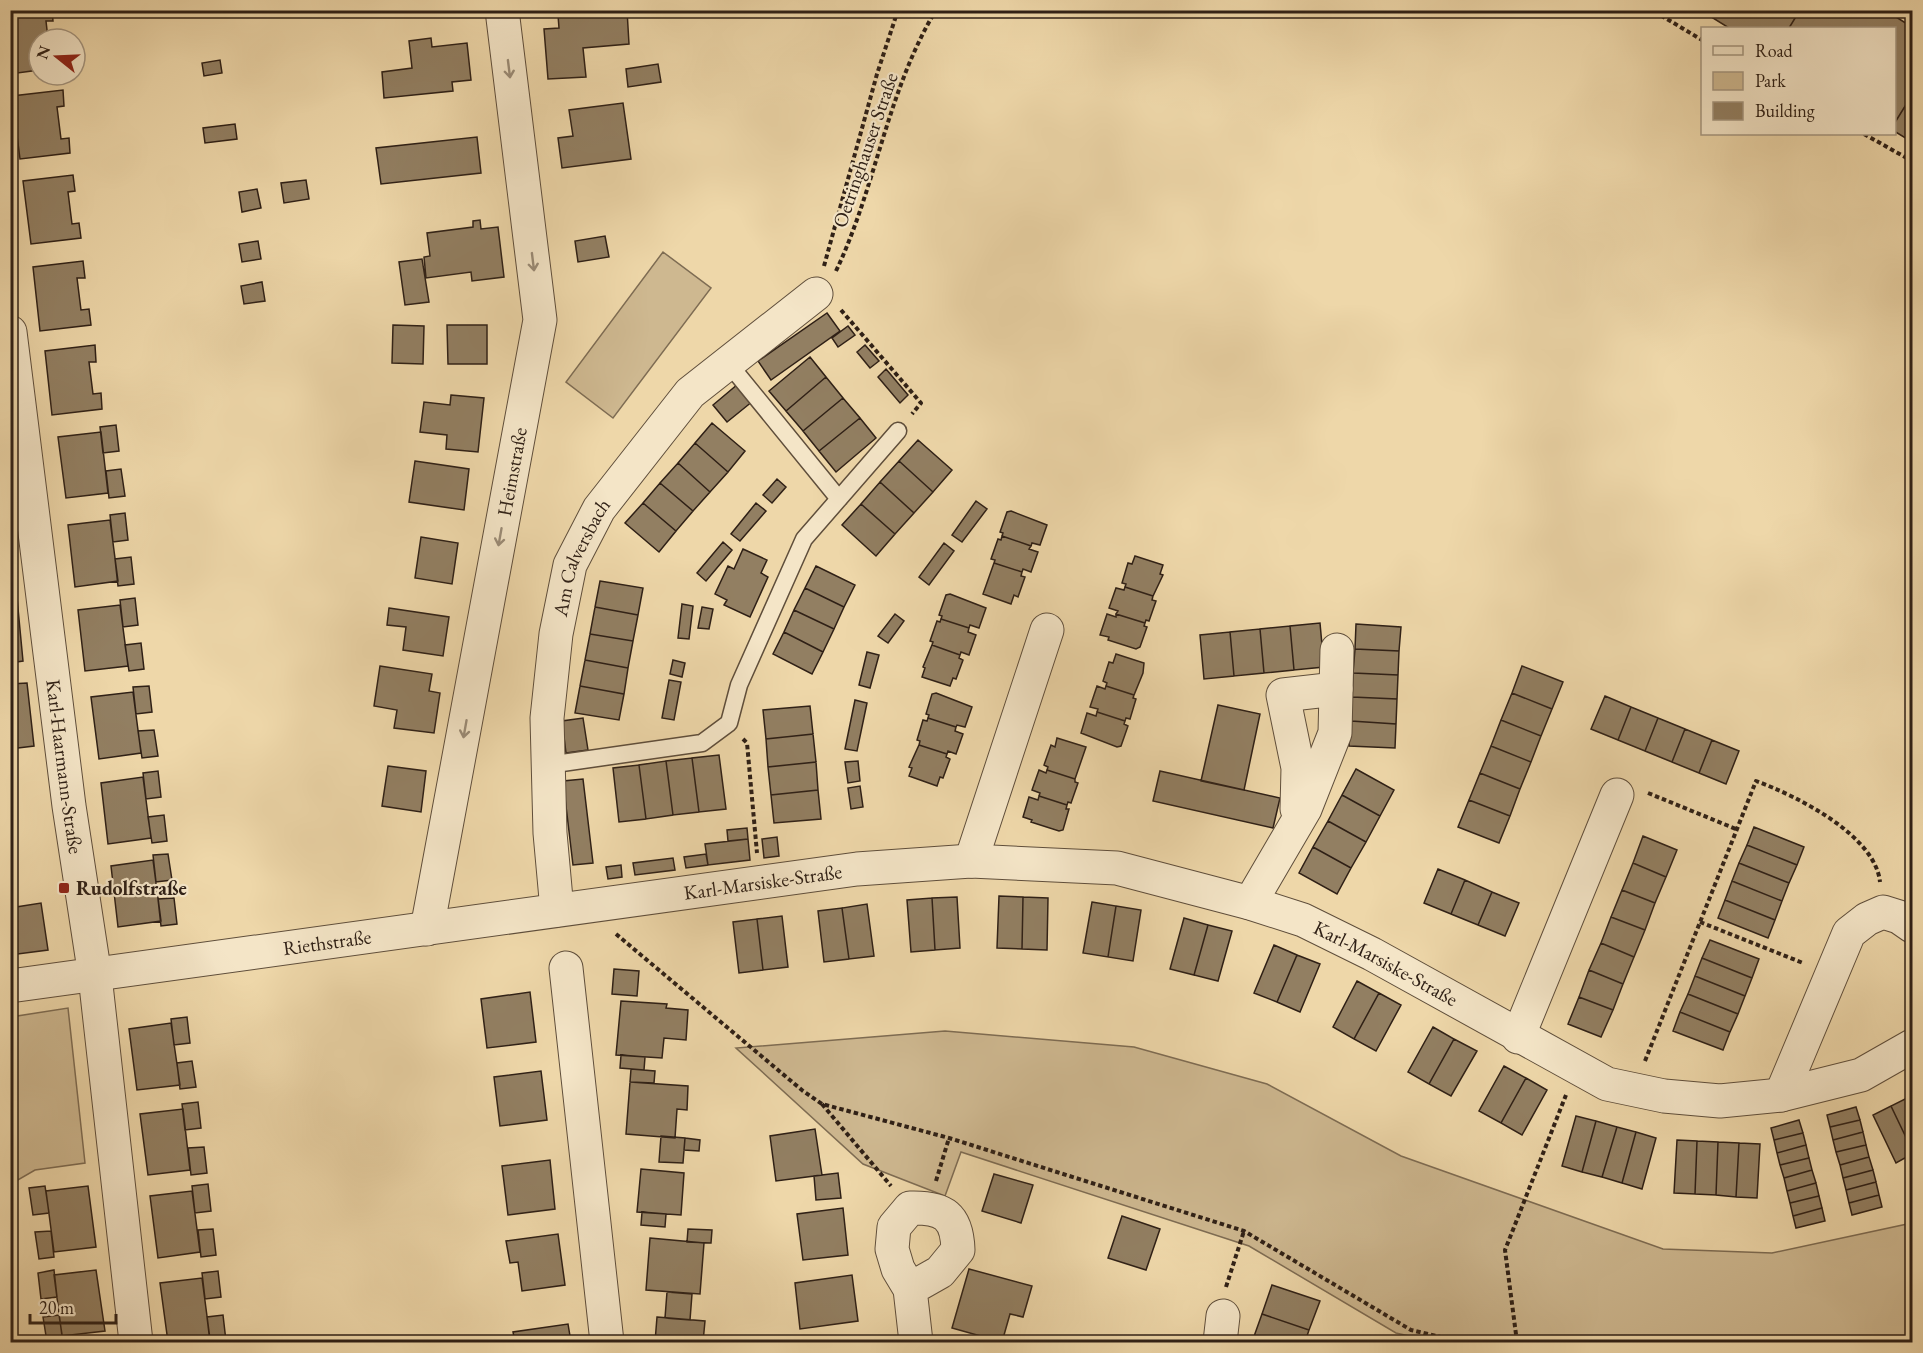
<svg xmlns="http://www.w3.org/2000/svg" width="1923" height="1353" viewBox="0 0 1923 1353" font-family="'EB Garamond',serif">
<rect width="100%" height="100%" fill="#eed7a9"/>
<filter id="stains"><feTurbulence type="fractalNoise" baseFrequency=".00333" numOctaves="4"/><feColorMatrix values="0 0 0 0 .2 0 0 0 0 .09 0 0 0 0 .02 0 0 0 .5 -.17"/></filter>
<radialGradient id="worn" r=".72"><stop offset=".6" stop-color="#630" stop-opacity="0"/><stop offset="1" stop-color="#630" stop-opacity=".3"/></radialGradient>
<!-- green -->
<path fill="#ceb890" stroke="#7e6c53" stroke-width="1.5" d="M663,252L711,288L613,418L566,382Z
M68,1008L85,1163L35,1170L11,1184V1017Z
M945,1031L1134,1047L1267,1084L1401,1156L1663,1249L1772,1253L1912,1223V1342H1435L1396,1333L1249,1246L961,1152L945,1196L863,1164L736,1048Z"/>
<!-- building -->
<path fill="#927f62" stroke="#2f2016" stroke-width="1.5" d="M10,10H52L53,21H46L48,39H39V70L10,74Z
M627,10L629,44L583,48L586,77L548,79L544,29L559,28L558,15Z
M1700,10H1800L1789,28H1729Z
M1800,10H1885L1912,27V95L1894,124V28H1789Z
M431,38L432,47L467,43L471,80L452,82L453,91L384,98L382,72L412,68L409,41Z
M220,60L222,73L204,76L202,63Z
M658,64L661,82L628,87L626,69Z
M63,90L64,106L57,107L61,139L69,138L70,153L20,159L12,96Z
M1912,95V142L1894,131V124Z
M623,103L631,159L562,168L558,138L573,136L569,110Z
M235,124L237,139L205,143L203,128Z
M477,137L481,173L381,184L376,148Z
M73,175L75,191L68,192L72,224L79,223L81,238L31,244L23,181Z
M306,180L309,199L284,203L281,183Z
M257,189L261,208L242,212L239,192Z
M480,220L481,229L498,227L504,277L472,281L471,272L426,278L424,257L430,256L427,233L473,227V221Z
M605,236L609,257L578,262L575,241Z
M258,241L261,259L242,262L239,244Z
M422,259L429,302L405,305L399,262Z
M83,261L85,278H77L81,310L89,309L91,325L40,331L33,267Z
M262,282L265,301L244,304L241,286Z
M827,313L840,331L771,380L758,361Z
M393,325L424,326L423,364L392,363Z
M447,325H487V364H448Z
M848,326L855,335L838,347L832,338Z
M95,345L96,362H89L93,394L101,393L102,409L52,415L45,351Z
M865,345L879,361L870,368L857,352Z
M810,357L826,377L786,411L769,391Z
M886,369L908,395L900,403L878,377Z
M826,377L843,398L803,431L786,411Z
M738,384L753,401L727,422L713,405Z
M451,395L484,398L478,452L446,449L447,435L420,432L424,402L450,405Z
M843,398L860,418L819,451L803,431Z
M860,418L876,438L836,472L819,451Z
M712,423L745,451L728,472L695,443Z
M116,425L119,451L103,453L100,427Z
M101,432L108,493L66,498L58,437Z
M918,440L952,470L933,492L899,461Z
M695,443L728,472L710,492L678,463Z
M415,461L469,469L464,510L409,502Z
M899,461L933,492L914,513L880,482Z
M678,463L710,492L693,511L660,483Z
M121,469L125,496L109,498L106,471Z
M777,479L786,487L772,503L763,495Z
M880,482L914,513L895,534L861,504Z
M660,483L693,511L676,531L643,503Z
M976,501L987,509L962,542L952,535Z
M643,503L676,531L659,552L625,523Z
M756,503L766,511L740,541L731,534Z
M861,504L895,534L876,556L842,525Z
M1011,511L1047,525L1040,545L1032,543L1031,546L1002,536L1003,533L1000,532L1007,512Z
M125,513L128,540L113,542L110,515Z
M110,520L118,581L75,587L68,525Z
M1002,536L1031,546L1029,549L1038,552L1031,572L1023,569L1022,572L994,563L995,560L991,559L998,539L1001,540Z
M421,537L458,543L452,584L415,578Z
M723,542L732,550L706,581L697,573Z
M944,543L954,551L929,585L919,577Z
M743,549L767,560L761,573L768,577L750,617L724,605L727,600L715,594L728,566L734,569Z
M1135,556L1163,565L1160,574L1163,575L1153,596L1125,587L1126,584L1122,583L1128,563L1132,564Z
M131,557L134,584L118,586L115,559Z
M994,563L1022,572L1021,576L1025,577L1018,597L1014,595L1011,604L983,594Z
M816,566L855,585L844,607L805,588Z
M600,581L643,588L638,615L595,607Z
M1125,587L1153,596L1152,600L1156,601L1149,621L1146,620L1145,623L1116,614L1118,611L1109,608L1116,588L1124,590Z
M805,588L844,607L834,629L794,610Z
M950,594L986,608L979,628L970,625L969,628L941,619L942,616L939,615L946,595Z
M10,598H17L23,661L10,663Z
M135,598L138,625L123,627L120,600Z
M682,604L693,606L689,639L678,638Z
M120,605L128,666L85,671L78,610Z
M595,607L638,615L633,641L590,634Z
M702,607L713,609L709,629L698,628Z
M389,608L449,617L443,656L403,650L406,627L387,625Z
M794,610L834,629L823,652L784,632Z
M895,614L904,621L888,643L878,636Z
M1107,614L1116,617V614L1145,623L1144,626L1147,627L1140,647L1136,649L1108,640L1109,637L1100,635Z
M941,619L969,628L968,632L976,635L969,655L961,652L960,655L932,645L933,642L930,641L937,621L940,622Z
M1320,623L1324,667L1294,670L1290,626Z
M1356,624L1401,627L1399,651L1355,649Z
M1290,626L1294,670L1264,673L1260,629Z
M1260,629L1264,673L1234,676L1230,632Z
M784,632L823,652L812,674L773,654Z
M1230,632L1234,676L1204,679L1200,635Z
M590,634L633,641L628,668L585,660Z
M141,643L144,669L129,671L125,645Z
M932,645L960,655L959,658L963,660L956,679L953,678L950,686L922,677L925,668L923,667Z
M1355,649L1399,651L1398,675L1353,673Z
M867,652L879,655L870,688L859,685Z
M1116,654L1144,663L1143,673L1134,695L1106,686L1107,683L1103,681L1109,662L1113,663Z
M585,660L628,668L624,694L580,686Z
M673,660L685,663L682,677L670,674Z
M380,666L432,674L429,691L440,693L434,733L394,728L397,710L374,706Z
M1522,666L1563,682L1552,709L1512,693Z
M1353,673L1398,675L1397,699L1352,697Z
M669,680L681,682L674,720L662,718Z
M27,683L34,746L10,749V684Z
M149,686L152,712L136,714L133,687Z
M580,686L624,694L619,720L575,713Z
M1097,686L1105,689L1106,686L1134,695L1133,698L1136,699L1130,719L1126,718L1125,721L1097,712L1098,709L1090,707Z
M133,692L141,753L99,759L91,697Z
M936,693L972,707L965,727L957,725L956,727L928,718L929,715L926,714L932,694Z
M1512,693L1552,709L1541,736L1501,720Z
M1605,696L1631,707L1618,740L1591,729Z
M1352,697L1397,699L1396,724L1351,721Z
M855,700L867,703L857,751L845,749Z
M1218,705L1260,714L1244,790L1201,781Z
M810,706L813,734L766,739L763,710Z
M1631,707L1658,718L1645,751L1618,740Z
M1097,712L1125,721L1124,724L1128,726L1121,746L1117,747L1081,733L1087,713L1096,716Z
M583,718L588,750L566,753L562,721Z
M928,718L956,727L955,731L963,734L956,754L948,751L947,754L919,745L920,741L917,740L923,720L927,721Z
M1658,718L1685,729L1672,762L1645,751Z
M1501,720L1541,736L1531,762L1491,746Z
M1351,721L1396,724L1395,748L1349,746Z
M1685,729L1712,740L1699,773L1672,762Z
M154,730L158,756L142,758L138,731Z
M813,734L816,762L768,767L766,739Z
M1057,738L1086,747L1075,779L1047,770L1048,767L1044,765L1051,745L1055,747Z
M1712,740L1739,751L1726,784L1699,773Z
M919,745L947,754L946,757L950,759L943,778L940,777L937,786L909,776L912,768L909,767Z
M1491,746L1531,762L1520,789L1480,773Z
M719,755L726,809L699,812L692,758Z
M692,758L699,812L673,815L666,761Z
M666,761L673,815L646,819L639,765Z
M858,761L860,781L848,783L845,762Z
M816,762L818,790L771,795L768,767Z
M639,765L646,819L619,822L613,768Z
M388,766L426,771L421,812L382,806Z
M1356,769L1394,790L1380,816L1342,795Z
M1039,770L1046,773L1047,770L1075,779V782L1078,783L1071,803L1068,802L1067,805L1039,796L1040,793L1032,790Z
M158,771L161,797L146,799L143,773Z
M1160,771L1280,798L1273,828L1153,801Z
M1480,773L1520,789L1510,816L1469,800Z
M143,777L151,838L108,844L101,783Z
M583,779L593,863L573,865L563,781Z
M860,786L863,807L851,809L848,788Z
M818,790L821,819L774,823L771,795Z
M1342,795L1380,816L1366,842L1328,821Z
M1039,796L1067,805L1066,809H1069L1063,830L1059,831L1031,822L1032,820L1023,817L1029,797L1038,800Z
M1469,800L1510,816L1499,843L1458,827Z
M164,815L167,841L152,843L148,817Z
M1328,821L1366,842L1351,868L1313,847Z
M1754,827L1804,847L1797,865L1747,845Z
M747,828L748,839L728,841L727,830Z
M1643,836L1677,850L1666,877L1633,863Z
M777,837L779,856L764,858L762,839Z
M748,839L750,860L708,865L705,844Z
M1747,845L1797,865L1789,883L1739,863Z
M1313,847L1351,868L1337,894L1299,873Z
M168,854L172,880L156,882L153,855Z
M706,854L708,865L686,868L684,857Z
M673,858L675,870L635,875L633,863Z
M153,860L161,921L118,927L111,866Z
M1633,863L1666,877L1655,903L1622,890Z
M1739,863L1789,883L1782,901L1732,881Z
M621,865L622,877L608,879L606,867Z
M1438,869L1465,880L1451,914L1424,903Z
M1465,880L1492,892L1478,925L1451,914Z
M1732,881L1782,901L1775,920L1725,900Z
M1622,890L1655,903L1645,930L1611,917Z
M1492,892L1519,903L1505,936L1478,925Z
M999,896L1023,897L1022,949L997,948Z
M957,897L960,948L935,950L932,898Z
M1023,897L1048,898L1047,950L1022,949Z
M174,898L177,924L161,926L158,899Z
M932,898L935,950L911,952L907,900Z
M1725,900L1775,920L1768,938L1718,918Z
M1092,902L1116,906L1108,957L1083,953Z
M41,903L48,950L10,955V908Z
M867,904L874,956L849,959L842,908Z
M1116,906L1141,910L1133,961L1108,957Z
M842,908L849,959L824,962L818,911Z
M782,916L788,967L763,970L757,919Z
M1611,917L1645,930L1634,957L1601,943Z
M1184,918L1208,925L1194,975L1170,969Z
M757,919L763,970L739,973L733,922Z
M1208,925L1232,931L1218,981L1194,975Z
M1710,940L1759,959L1752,978L1702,958Z
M1601,943L1634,957L1623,984L1589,970Z
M1274,945L1297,955L1277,1002L1254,993Z
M1297,955L1320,964L1300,1012L1277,1002Z
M1702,958L1752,978L1745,996L1695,976Z
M614,969L639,971L637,996L612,994Z
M1589,970L1623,984L1613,1010L1579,997Z
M1695,976L1745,996L1738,1014L1688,994Z
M1357,981L1379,993L1354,1039L1333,1027Z
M530,992L536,1042L487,1048L481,999Z
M1379,993L1401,1005L1376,1051L1354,1039Z
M1688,994L1738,1014L1730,1032L1680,1012Z
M1579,997L1613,1010L1601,1037L1568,1024Z
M621,1001L667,1004L666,1008L688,1010L686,1040L664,1038L662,1058L616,1055Z
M1680,1012L1730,1032L1723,1050L1673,1031Z
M187,1017L190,1043L174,1045L171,1019Z
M171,1023L180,1085L137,1090L129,1029Z
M1433,1027L1454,1039L1429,1084L1408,1072Z
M1454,1039L1477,1051L1451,1096L1429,1084Z
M621,1055L645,1057L644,1070L620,1068Z
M192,1061L196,1087L180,1089L177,1063Z
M1504,1066L1526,1078L1501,1123L1479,1111Z
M631,1069L655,1071L654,1083L630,1082Z
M541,1071L547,1120L500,1126L494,1077Z
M1526,1078L1547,1090L1522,1135L1501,1123Z
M630,1082L688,1086L687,1110L677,1109L675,1138L626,1134Z
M1909,1097L1912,1104V1150L1891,1106Z
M198,1102L201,1128L185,1130L182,1104Z
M1891,1106L1912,1150V1154L1896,1163L1873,1115Z
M1856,1107L1860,1120L1830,1127L1827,1115Z
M183,1109L190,1170L148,1175L140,1114Z
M1576,1116L1596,1121L1582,1172L1562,1166Z
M1799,1120L1803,1133L1774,1140L1771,1128Z
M1860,1120L1863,1132L1833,1140L1830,1127Z
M1596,1121L1617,1127L1602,1177L1582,1172Z
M1617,1127L1636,1132L1622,1183L1602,1177Z
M815,1129L822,1175L776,1181L770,1136Z
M1636,1132L1656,1138L1642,1189L1622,1183Z
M1863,1132L1866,1145L1836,1152L1833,1140Z
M1803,1133L1806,1145L1777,1153L1774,1140Z
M661,1136L685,1138L683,1163L659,1162Z
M685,1138L700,1140L699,1151L684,1150Z
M1677,1140L1697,1141L1695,1194L1674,1193Z
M1697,1141L1718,1142L1716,1195L1695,1194Z
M1718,1142L1739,1143L1736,1197L1716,1195Z
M1739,1143L1760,1144L1757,1198L1736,1197Z
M1806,1145L1809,1158L1780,1165L1777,1153Z
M1866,1145L1869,1157L1840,1165L1836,1152Z
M204,1147L207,1173L191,1175L188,1148Z
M1869,1157L1873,1170L1843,1178L1840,1165Z
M1809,1158L1812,1170L1784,1178L1780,1165Z
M550,1160L555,1209L508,1215L502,1166Z
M641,1169L684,1173L681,1215L637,1212Z
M1812,1170L1816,1183L1787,1191L1784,1178Z
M1873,1170L1876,1182L1846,1190L1843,1178Z
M838,1173L841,1198L816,1200L814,1176Z
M994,1174L1033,1185L1021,1223L982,1211Z
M1876,1182L1879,1195L1849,1203L1846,1190Z
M1816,1183L1819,1196L1790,1203L1787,1191Z
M208,1184L211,1211L195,1213L192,1186Z
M45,1186L49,1213L33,1215L29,1188Z
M88,1186L96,1247L54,1252L46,1191Z
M192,1191L200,1252L158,1258L150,1196Z
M1879,1195L1882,1207L1852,1215L1849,1203Z
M1819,1196L1822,1208L1793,1216L1790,1203Z
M843,1208L848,1255L803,1260L797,1214Z
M1822,1208L1825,1221L1796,1228L1793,1216Z
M642,1212L666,1214L665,1227L641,1225Z
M1122,1216L1160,1229L1146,1270L1108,1258Z
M213,1229L216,1255L201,1257L198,1230Z
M688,1229L712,1230L711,1243L687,1242Z
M51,1231L54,1257L39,1259L35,1232Z
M558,1234L565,1285L522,1291L518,1262L510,1263L506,1241Z
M650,1238L704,1243L700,1294L646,1290Z
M969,1269L1032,1286L1023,1317L1010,1314L1002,1342L952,1328Z
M54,1270L57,1297L41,1299L38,1273Z
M96,1270L105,1331L62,1336L54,1275Z
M218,1271L221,1297L205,1299L202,1273Z
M852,1275L858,1321L800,1329L795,1283Z
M202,1278L210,1339L168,1342L160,1283Z
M1272,1285L1320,1301L1309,1330L1262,1314Z
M667,1292L692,1294L690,1320L665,1318Z
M1262,1314L1309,1330L1305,1342H1252Z
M59,1315L63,1341L47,1342L43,1317Z
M223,1315L226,1341L210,1342L207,1317Z
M657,1317L705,1321L703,1342H655Z
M568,1324L571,1342H515L513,1332Z"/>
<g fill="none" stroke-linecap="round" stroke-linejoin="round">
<!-- lane casing -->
<g stroke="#5f4e3b" stroke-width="19">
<path id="lane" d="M729,364L839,499
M548,765L702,743L729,723L739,685L804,539L898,431"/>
</g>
<!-- street casing -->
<g stroke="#5f4e3b" stroke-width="35">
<g id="street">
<path id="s1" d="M10,332L69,806L95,976L136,1342"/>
<path d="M1297,809L1298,768L1283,695L1336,689"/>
<path d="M971,861L1047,630"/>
<path d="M1250,903L1305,809L1335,733L1337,650"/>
<path id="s2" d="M557,910L550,833L547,718L556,634L570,565L599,509L690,393L816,294"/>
<path id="s3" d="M427,929L540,320L502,10"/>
<path d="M566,968L607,1342"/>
<path id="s4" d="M10,986L857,869L971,861L1117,868L1250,903L1303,920L1372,954L1607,1084L1664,1096L1720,1101L1781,1095L1861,1075L1912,1046"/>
<path d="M1518,1037L1617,795"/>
<path d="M1781,1095L1849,933L1867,919L1883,912L1899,917L1912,926"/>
<path d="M910,1289L940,1272L958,1250C957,1216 944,1207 910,1208L894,1227L892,1249L898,1269L910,1289L916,1342"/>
<path d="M1220,1342L1223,1316"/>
</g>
</g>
<!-- path -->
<path stroke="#2f2016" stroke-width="4" stroke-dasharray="4.5 3" stroke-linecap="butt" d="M1639,10L1662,16L1702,40
M1864,134L1912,161
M824,266L877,74L898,10
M836,271C876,187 887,91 936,10
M841,310L921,403L912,414
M743,739L747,743L757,853
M1648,793L1736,829
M1700,922L1803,963
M616,934L803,1091L822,1104L949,1138L1244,1231L1411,1330L1461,1342
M1645,1061L1756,781C1797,796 1875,835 1880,882
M822,1104L891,1186
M936,1181L949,1138
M1226,1287L1244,1231
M1517,1342L1505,1250L1566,1095"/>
<!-- lane -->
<use href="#lane" stroke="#f4e5c7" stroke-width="16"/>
<!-- street -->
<use href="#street" stroke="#f4e5c7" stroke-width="33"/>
</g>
<!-- one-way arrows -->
<defs><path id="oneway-shaft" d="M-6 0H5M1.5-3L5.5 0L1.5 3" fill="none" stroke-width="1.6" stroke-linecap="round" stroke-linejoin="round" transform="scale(1.5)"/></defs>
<g stroke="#9b8c77">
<use href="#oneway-shaft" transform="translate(509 69) rotate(83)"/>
<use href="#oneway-shaft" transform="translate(533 262) rotate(83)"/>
<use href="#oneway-shaft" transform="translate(500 537) rotate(100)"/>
<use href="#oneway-shaft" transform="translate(465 729) rotate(100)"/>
</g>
<!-- markers -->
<rect fill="#8f2418" stroke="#f4e5c7" stroke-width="2" x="58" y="882" width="12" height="12" rx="3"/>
<g text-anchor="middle" stroke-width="4.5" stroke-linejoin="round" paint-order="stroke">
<!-- street labels -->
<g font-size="20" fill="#2f2016" stroke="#f4e5c7">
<text transform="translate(865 150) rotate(-71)" y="7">Oetringhauser Straße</text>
<text dy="7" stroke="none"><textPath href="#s3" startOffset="465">Heimstraße</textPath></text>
<text dy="7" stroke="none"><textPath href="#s2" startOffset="358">Am Calversbach</textPath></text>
<text dy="7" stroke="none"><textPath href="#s1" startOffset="438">Karl-Haarmann-Straße</textPath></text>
<text dy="7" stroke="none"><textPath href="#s4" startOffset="760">Karl-Marsiske-Straße</textPath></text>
<text dy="7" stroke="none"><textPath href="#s4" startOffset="320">Riethstraße</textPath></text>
<text dy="7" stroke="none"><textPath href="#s4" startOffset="1402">Karl-Marsiske-Straße</textPath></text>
</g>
<!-- poi labels -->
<g font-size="20" font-weight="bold" fill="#2f2016" stroke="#f4e5c7" text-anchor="start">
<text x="76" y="895">Rudolfstraße</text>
</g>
</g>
<!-- margin -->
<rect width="1923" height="1353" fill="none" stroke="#eed7a9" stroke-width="36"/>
<rect x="12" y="12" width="1899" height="1329" fill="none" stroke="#2f2016" stroke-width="3"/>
<rect x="18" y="18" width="1887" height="1317" fill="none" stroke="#2f2016" stroke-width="1.5"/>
<!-- legend -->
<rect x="1701" y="27" width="195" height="108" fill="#f4e5c7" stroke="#a59680" stroke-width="1.5"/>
<rect x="1713" y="46" width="30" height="9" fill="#f4e5c7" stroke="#a59680" stroke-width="1.5"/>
<text x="1755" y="57" font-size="18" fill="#2f2016">Road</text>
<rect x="1713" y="72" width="30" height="18" fill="#ceb890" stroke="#a59680" stroke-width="1.5"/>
<text x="1755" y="87" font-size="18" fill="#2f2016">Park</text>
<rect x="1713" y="102" width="30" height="18" fill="#927f62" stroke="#a59680" stroke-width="1.5"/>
<text x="1755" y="117" font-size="18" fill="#2f2016">Building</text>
<!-- north arrow -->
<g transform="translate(57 57) rotate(288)"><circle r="28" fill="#f4e5c7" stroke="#a59680" stroke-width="1.5"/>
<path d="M0-4.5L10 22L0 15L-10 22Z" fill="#8f2418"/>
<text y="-9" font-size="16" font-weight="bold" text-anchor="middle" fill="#2f2016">N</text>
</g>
<!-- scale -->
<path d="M30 1314v9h86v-9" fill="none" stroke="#2f2016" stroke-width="3"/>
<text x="39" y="1314" font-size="18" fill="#2f2016" stroke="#f4e5c7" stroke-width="4.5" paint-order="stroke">20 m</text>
<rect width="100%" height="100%" filter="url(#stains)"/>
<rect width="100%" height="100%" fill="url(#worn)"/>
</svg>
